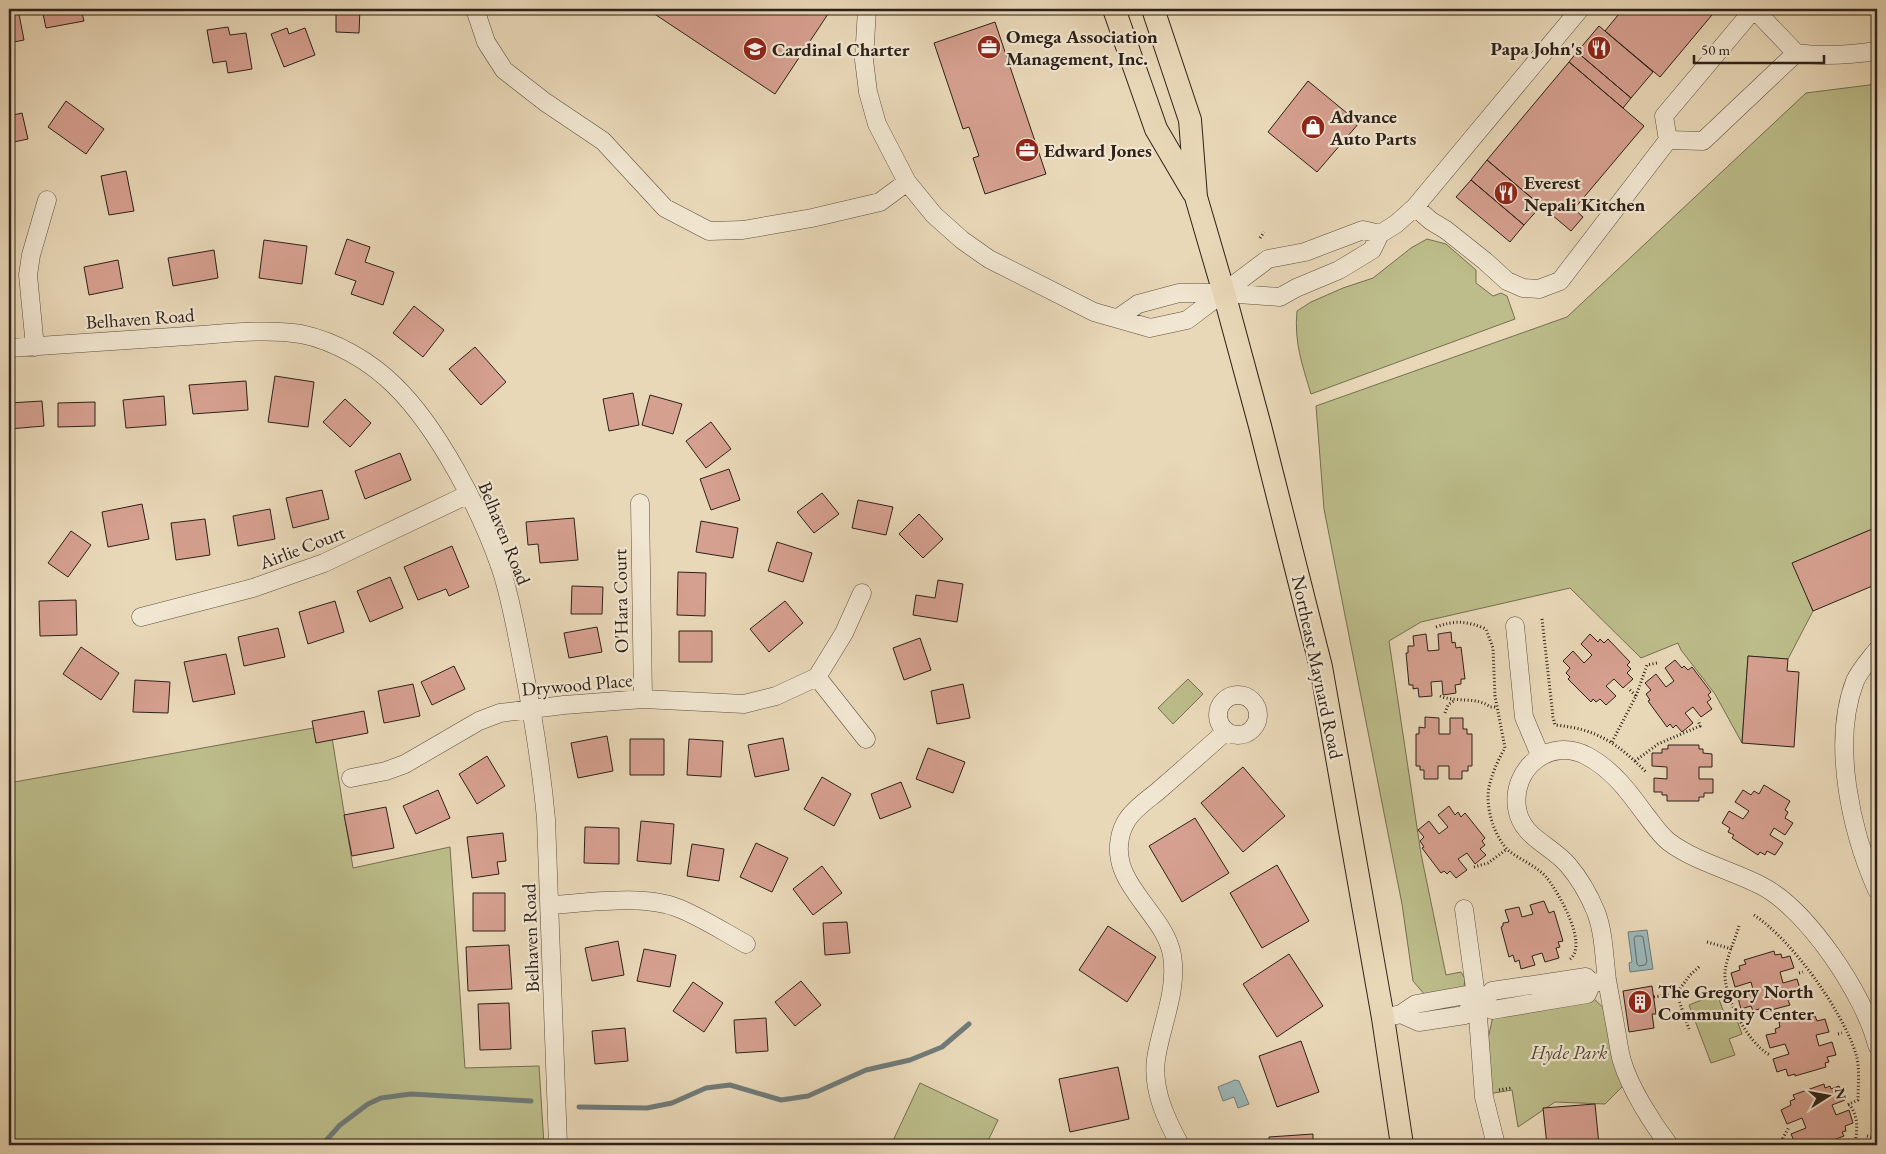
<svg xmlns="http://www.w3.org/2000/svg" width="1886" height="1154" viewBox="0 0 1886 1154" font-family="'EB Garamond',serif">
<rect width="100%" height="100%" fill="#e9d8b8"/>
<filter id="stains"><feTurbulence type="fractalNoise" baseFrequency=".004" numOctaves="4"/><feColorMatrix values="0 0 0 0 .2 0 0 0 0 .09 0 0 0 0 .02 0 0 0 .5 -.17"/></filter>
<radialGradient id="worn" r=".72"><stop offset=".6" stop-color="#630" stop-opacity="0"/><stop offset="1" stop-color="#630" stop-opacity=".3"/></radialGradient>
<!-- green -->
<path fill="#bcbd8a" stroke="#746f52" d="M1877,84V527L1793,563L1813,611L1788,659L1748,656L1742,743L1715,694L1681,650L1678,643L1641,658L1570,588L1421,622L1389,641L1421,854L1446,975L1461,972L1465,979L1464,987L1425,995L1413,981L1402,904L1324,509L1316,406L1567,317L1806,93Z
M1427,239L1446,244L1476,270V283L1493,296L1501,293L1507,296L1515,319L1311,394C1302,364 1294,342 1297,311L1311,302L1343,288L1373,278L1411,248Z
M1188,679L1203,694L1173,724L1158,708Z
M330,725L353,868L450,847L465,1068L539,1066L544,1145H9V783Z
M1717,994L1726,1018L1735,1015L1742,1034L1729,1039L1735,1055L1711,1063L1689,1005Z
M1592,997L1609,1013L1627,1082L1605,1104L1555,1102L1518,1127L1512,1090L1488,1094V1039L1494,1012Z
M920,1083L998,1120L986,1145H891Z"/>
<!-- water -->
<path fill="#9cb7b9" stroke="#707b79" d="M1647,930L1653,969L1630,972L1629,963L1632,962L1628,932Z
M1235,1080L1239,1081L1249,1104L1238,1108L1234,1097L1223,1101L1218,1087Z"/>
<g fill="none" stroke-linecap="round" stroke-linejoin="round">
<!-- shore -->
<path stroke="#646c69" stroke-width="1" d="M1636,936H1641L1643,937L1647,962L1645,965L1639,966L1637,964L1634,939Z"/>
<!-- stream -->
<path stroke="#707b79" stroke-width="5" d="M579,1107L647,1108L672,1103L706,1088L730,1085L781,1100L808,1096L866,1070L910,1060L942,1047L969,1024
M322,1145L340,1125L368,1104L381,1098L411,1094L531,1101"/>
</g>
<!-- building -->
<path fill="#d6a090" stroke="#2d2119" d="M18,9L24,40L9,43V10Z
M42,9H81L84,21L46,28Z
M134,9H155L135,13Z
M336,9H360L359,33L336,32Z
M647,9H826L830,11L775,94Z
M1623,9H1717L1660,77L1605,31Z
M1785,9H1810L1786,13Z
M995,22L1046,174L985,194L973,158L979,156L969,127L963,129L934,43Z
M1599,26L1653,72L1631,98L1577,52Z
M228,27L230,35L246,33L252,69L228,73L226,61L213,63L207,30Z
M287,28L289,34L305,28L315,55L284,67L271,34Z
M1577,52L1631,98L1623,108L1569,62Z
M1569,62L1644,126L1574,209L1583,217L1571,231L1487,160Z
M1308,81L1359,123L1317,172L1268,132Z
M66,101L104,129L86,154L48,127Z
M22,113L28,139L9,143V116Z
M1487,160L1541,206L1524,225L1471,180Z
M126,171L134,211L109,215L101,176Z
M1471,180L1524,225L1510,242L1456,197Z
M347,239L370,247L365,262L394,272L383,305L351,294L356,281L335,274Z
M264,240L307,246L302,284L259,278Z
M214,250L218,278L173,286L168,258Z
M118,260L123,288L89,295L84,267Z
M414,306L444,330L423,357L393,333Z
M475,347L506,382L481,405L449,369Z
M275,376L314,382L308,427L268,422Z
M246,381L248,410L193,414L189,385Z
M633,393L639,425L609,431L603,399Z
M650,395L682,404L673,434L642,425Z
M164,396L166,425L126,428L123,400Z
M345,399L371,423L350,447L323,422Z
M42,401L44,426L9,429V403Z
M95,402V426L58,427V403Z
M711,422L731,449L706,468L686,441Z
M400,453L411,480L365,499L355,471Z
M729,469L740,500L711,510L700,479Z
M322,490L329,519L293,528L286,498Z
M822,493L839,514L814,533L797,512Z
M858,500L893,507L886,535L852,528Z
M142,504L149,539L108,547L102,512Z
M270,509L275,539L238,546L233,516Z
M919,514L943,539L923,558L899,534Z
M574,518L578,560L540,563L538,544L528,545L526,522Z
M205,519L210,555L176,560L171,523Z
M701,521L738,528L733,558L696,552Z
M1877,527V584L1813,611L1792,563Z
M71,531L91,545L68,577L48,563Z
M777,542L812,553L803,582L768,571Z
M452,546L469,587L449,596L446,589L418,600L404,567Z
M678,572L706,573L705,616L677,615Z
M390,577L403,608L370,622L357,591Z
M938,580L963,584L957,622L913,615L916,595L935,598Z
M572,586L603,587L602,614H571Z
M76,600L77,635L40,636L39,601Z
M335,601L344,632L308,644L299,612Z
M785,601L803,623L769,652L750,629Z
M597,627L602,652L569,658L564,633Z
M278,628L285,657L244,666L238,637Z
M679,631H712V662H679Z
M1451,632L1452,643L1455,642L1456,648L1461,647L1465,679H1461V684L1455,685L1456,693L1443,695L1442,681L1431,682L1432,696L1419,697L1418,688L1413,689V685H1409L1406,653H1408V646H1414L1413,636L1426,634L1428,651L1439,650L1438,634Z
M1590,634L1598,642L1600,639L1604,643L1608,639L1630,662L1627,665L1631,669L1627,673L1633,679L1623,688L1614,679L1606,686L1616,696L1606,705L1600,699L1596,702L1593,699L1591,702L1568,679L1570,677L1566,673L1570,668L1563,661L1573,651L1584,663L1592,655L1581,644Z
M920,638L931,670L904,680L893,648Z
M81,647L119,673L101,700L63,674Z
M226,654L235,694L193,702L184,662Z
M1748,656L1788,659L1787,671L1799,672L1794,747L1742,743Z
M1675,660L1682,668L1684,666L1688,670L1692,667L1711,692L1708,695L1711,699L1707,702L1712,709L1701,717L1693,707L1685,713L1693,723L1682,732L1676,725L1673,728L1670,724L1667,727L1648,701L1650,700L1646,694L1651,690L1645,683L1656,674L1666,687L1674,681L1665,668Z
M454,666L465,689L432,705L421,682Z
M135,680L170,682L168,713L133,712Z
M413,684L420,716L384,723L378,691Z
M963,684L970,718L937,724L931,691Z
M364,711L368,733L316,743L312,721Z
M1425,717L1439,718V734H1450V718H1463V729H1467V734H1472V766H1468V771H1462V779H1449V766H1438V779H1424V770H1420V766H1416V734H1419V727L1425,728Z
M607,736L613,771L578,778L571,743Z
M783,738L789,770L755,777L748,745Z
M630,739H664V775H630Z
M689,739L723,741L721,777L687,775Z
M1668,745H1699V749H1703V753L1712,754V767H1699V779H1713V793H1704V797H1699V801H1667V795H1662V792H1654V778L1667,779V767L1652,766V753H1662V749H1668Z
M928,748L965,762L953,793L916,779Z
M487,756L505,786L477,804L459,774Z
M1243,767L1285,816L1243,852L1201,803Z
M822,777L851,794L834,826L804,809Z
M901,782L911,807L880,819L871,794Z
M1764,785L1790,801L1785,810L1788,812L1785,818L1793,823L1785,835L1774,828L1770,835L1783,843L1775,855L1767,851L1765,855L1760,852L1758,855L1732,838L1734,835L1728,832L1730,828L1722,823L1729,811L1743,819L1749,811L1735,802L1743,790L1751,795L1754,791L1759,794Z
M438,790L450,818L416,834L403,806Z
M1449,806L1455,815L1458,812L1461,817L1465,813L1485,838L1482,841L1485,845L1480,849L1486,855L1475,864L1467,853L1458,859L1467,870L1456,878L1450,871L1447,874L1444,871L1441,873L1422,848L1424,847L1420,841L1424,837L1418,830L1429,821L1439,834L1448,827L1438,815Z
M386,807L394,848L352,856L344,815Z
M1195,818L1229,873L1182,902L1149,846Z
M641,821L674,824L671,864L637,861Z
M585,827L619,828V864L584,863Z
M503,833L506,861L497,862L499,874L472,878L467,837Z
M756,843L788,858L772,892L740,877Z
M692,844L724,849L719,881L687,876Z
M1277,865L1309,921L1262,948L1230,893Z
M822,866L842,893L813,915L793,889Z
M473,893H505V931H473Z
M1544,901L1549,913L1554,911L1563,941L1558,942L1560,947L1556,948L1559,958L1545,962L1542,953L1532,956L1535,965L1521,969L1519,960L1515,962L1513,955L1509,957L1501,927L1503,926V923L1509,922L1505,910L1519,907L1522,917L1533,914L1530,905Z
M847,922L850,953L825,955L823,923Z
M1108,926L1156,957L1127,1002L1079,970Z
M618,941L624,975L592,981L585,948Z
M509,945L512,989L468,991L466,947Z
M644,949L676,955L670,987L637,981Z
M1774,951L1775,955L1781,954L1782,958L1790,956L1794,968L1780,972L1783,983L1797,979L1801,992L1793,994L1794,999L1788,1000L1790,1005L1760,1013L1759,1009L1753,1011L1751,1006L1741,1009L1738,998L1754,993L1751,982L1735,987L1731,973L1740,970L1739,966L1746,964L1744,960Z
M1289,954L1323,1006L1277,1037L1243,984Z
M801,981L821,1005L795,1026L775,1002Z
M693,982L723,1003L704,1032L673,1011Z
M1652,986L1656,1014H1652L1654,1028L1629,1032L1623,991Z
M509,1003L511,1049L480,1050L478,1004Z
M1809,1013L1810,1017L1815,1016L1817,1021L1825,1019L1829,1032L1816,1035L1819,1046L1832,1042L1836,1055L1827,1057L1829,1062L1825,1063L1826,1067L1795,1076V1074L1788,1076L1786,1069L1777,1072L1773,1059L1789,1054L1785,1044L1770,1048L1766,1035L1776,1033L1775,1029L1780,1027L1779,1022Z
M766,1018L768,1051L736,1053L734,1020Z
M625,1028L628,1061L595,1064L592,1031Z
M1301,1041L1319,1092L1277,1107L1259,1056Z
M1118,1067L1129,1119L1070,1132L1059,1079Z
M1824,1084L1825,1088L1830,1086L1831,1089L1839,1086L1845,1100L1832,1105L1836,1115L1849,1110L1853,1123L1845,1126L1846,1131L1842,1132L1844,1136L1820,1145H1805L1804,1142L1796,1145L1791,1134L1806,1128L1802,1118L1787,1124L1781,1110L1791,1105L1790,1101L1795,1099L1793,1095Z
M1595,1104L1599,1145H1547L1543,1108Z
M1313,1134V1145H1269V1137Z"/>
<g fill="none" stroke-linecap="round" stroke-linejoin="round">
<!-- minor casing -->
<g stroke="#5c4f41" stroke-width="19">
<path id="minor" d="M475,9L486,42L504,70L545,102L603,141L665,208L709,231L743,230L812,218L880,202L907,182
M867,9L864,60L868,92L877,124L907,182L934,215L962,240L989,259L1094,312L1150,328L1187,320L1268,259L1305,252L1363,230L1380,234
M1796,53C1823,57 1849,55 1877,51
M1668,140L1703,141L1796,53L1754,9
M1415,207L1431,221L1446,230L1485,261L1507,281L1523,288L1539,289L1560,281L1668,140L1664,116L1754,9
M1118,318L1138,304L1179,293H1224L1280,297L1296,288L1339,270L1372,250L1380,234L1396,224L1415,207L1580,9
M35,347L28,275L31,255L47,200
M9,348C68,344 128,340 187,336C224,334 264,328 301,334C335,341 370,361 395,386C438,428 480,509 500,566C510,595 515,625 521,655C532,710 541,764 546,819L558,1145
M640,503L643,699
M141,617L253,588L324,563L469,494
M1515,626L1524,717L1540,755
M1877,650C1870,659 1860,670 1855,681C1831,743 1851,831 1877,890
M817,677L866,739
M1218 715a20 20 0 1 1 40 0a20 20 0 1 1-40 0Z
M351,778L386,771L405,764L479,721L500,713L564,705L643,699L744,704L776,696L817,677L844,633L862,593
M550,905C588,903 643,894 678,908C701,917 724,932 746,944
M1464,909L1477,1003L1484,1097L1496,1145
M1483,1002L1492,1010L1587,994L1592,983
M1401,1014L1419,1022L1465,1015L1472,1004L1483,1002L1492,991L1586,977L1592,983L1607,981
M1392,1016L1401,1014L1416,1004L1466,995L1472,1004
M1180,1145C1166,1119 1152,1090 1156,1059C1161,1025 1178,991 1172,955C1165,914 1110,884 1120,838C1121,832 1124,825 1127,820C1134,809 1147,800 1157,792C1180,772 1203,752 1225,732
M1669,1145C1652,1123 1630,1088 1622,1061C1619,1051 1618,1040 1616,1030C1613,1013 1610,996 1607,980C1604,957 1604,933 1596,912C1589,895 1580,879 1568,865C1551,845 1521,837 1517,808C1511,769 1550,736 1587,756C1612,769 1629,792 1645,814C1653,824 1659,834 1669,842C1696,862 1731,870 1760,885C1807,908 1865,996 1877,1045"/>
</g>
<!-- major casing -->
<g stroke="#2d2119" stroke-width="24">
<path id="major" d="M1114,9L1156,129L1193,192
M1153,9L1190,120L1196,197L1224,293L1260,426L1321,667L1383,1018L1402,1145"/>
</g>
<!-- path -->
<path stroke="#2d2119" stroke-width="3" stroke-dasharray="1 2.5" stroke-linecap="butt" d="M1260,238L1264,232
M1542,619L1553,717L1555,725C1597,729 1617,743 1646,772
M1436,627C1455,620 1467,621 1486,629L1493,648L1495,696L1505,748C1498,760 1492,773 1489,787C1485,807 1494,837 1509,851C1521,860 1538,867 1547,878C1558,892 1590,946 1569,960
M1440,696C1456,703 1477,696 1490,707H1497
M1636,696L1647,665L1657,663
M1445,713L1448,705L1455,700
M1612,742L1636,696L1628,688
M1635,761L1658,744L1700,726L1698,720
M1474,867L1488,863L1507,849
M1754,915C1792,940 1842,1010 1856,1054C1860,1067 1858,1086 1858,1100L1847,1105H1850C1859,1119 1857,1130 1855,1145
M1739,926C1735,940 1727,956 1725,971C1723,996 1748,1044 1770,1055
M1707,942L1732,949
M1799,973L1803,972
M1676,992L1689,1029
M1729,994L1734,993
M1654,997L1672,994L1679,990L1690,975L1700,966
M1838,1034L1842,1033
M1499,1090L1511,1088
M1867,1136L1877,1139
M1786,1145L1783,1138L1789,1127"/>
<!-- minor -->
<use href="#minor" stroke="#f1e6d1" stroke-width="18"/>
<!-- major -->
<use href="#major" stroke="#e9d8b8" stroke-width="22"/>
</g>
<!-- icons -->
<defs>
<g id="office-disc" transform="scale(1.25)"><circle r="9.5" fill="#8f2418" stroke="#f1e6d1"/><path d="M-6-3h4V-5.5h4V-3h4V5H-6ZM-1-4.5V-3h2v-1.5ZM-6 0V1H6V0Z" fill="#fff"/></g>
<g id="restaurant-disc" transform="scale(1.25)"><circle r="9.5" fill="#8f2418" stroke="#f1e6d1"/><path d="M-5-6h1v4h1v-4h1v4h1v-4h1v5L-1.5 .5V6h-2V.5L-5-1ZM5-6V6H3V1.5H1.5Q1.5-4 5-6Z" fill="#fff"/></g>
<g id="school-disc" transform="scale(1.25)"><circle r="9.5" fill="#8f2418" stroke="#f1e6d1"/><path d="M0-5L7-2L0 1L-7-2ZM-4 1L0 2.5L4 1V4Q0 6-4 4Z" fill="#fff"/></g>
<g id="shop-disc" transform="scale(1.25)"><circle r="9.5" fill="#8f2418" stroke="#f1e6d1"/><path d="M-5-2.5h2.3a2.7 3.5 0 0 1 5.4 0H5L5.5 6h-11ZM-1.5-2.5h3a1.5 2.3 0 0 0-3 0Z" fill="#fff"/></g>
<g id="building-disc" transform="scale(1.25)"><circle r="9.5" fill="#8f2418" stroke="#f1e6d1"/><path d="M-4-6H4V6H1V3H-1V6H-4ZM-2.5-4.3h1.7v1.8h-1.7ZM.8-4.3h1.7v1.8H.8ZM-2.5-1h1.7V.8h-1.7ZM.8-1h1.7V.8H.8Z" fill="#fff"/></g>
</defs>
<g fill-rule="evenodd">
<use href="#office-disc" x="989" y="47"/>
<use href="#restaurant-disc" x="1599" y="48"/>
<use href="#school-disc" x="755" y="49"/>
<use href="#shop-disc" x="1313" y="127"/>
<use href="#office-disc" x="1027" y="150"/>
<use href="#restaurant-disc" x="1506" y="193"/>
<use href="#building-disc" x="1640" y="1002"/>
</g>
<g text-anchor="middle" stroke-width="4.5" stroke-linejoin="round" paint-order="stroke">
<!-- poi labels -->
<g font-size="19" font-weight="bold" fill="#2d2119" stroke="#f1e6d1" text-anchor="start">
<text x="1006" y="43">Omega Association<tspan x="1006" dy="22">Management, Inc.</tspan></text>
<text x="1582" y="55" text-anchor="end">Papa John's</text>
<text x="772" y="56">Cardinal Charter</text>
<text x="1330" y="123">Advance<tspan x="1330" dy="22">Auto Parts</tspan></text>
<text x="1044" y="157">Edward Jones</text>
<text x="1524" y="189">Everest<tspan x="1524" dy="22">Nepali Kitchen</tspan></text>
<text x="1658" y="998">The Gregory North<tspan x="1658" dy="22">Community Center</tspan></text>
</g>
<!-- street labels -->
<g font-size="19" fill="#2d2119" stroke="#f1e6d1">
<text transform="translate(140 318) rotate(-4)" y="7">Belhaven Road</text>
<text transform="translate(505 533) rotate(68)" y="7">Belhaven Road</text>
<text transform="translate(302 547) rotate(-21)" y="7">Airlie Court</text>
<text transform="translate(620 601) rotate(-91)" y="7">O'Hara Court</text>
<text transform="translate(1318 667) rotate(78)" y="7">Northeast Maynard Road</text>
<text transform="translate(577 684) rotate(-5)" y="7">Drywood Place</text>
<text transform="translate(530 938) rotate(-92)" y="7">Belhaven Road</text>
</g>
<!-- park labels -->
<g font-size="19" font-style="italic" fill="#514835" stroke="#f1e6d1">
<text x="1569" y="1059">Hyde Park</text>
</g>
</g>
<!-- margin -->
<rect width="1886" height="1154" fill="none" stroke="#e9d8b8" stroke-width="30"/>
<rect x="10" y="10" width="1866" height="1134" fill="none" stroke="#2d2119" stroke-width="2.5"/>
<rect x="15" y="15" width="1856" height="1124" fill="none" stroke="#2d2119"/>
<!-- north arrow -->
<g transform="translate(1828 1096) rotate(79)" stroke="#f1e6d1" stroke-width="4" paint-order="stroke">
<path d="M0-4L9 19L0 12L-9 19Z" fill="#2d2119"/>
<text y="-8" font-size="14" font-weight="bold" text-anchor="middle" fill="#2d2119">N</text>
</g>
<!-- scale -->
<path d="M1694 55v8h130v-8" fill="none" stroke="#2d2119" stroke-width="2.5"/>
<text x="1701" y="55" font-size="15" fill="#2d2119" stroke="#f1e6d1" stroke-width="4" paint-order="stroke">50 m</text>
<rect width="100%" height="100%" filter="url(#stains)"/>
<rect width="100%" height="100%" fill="url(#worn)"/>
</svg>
